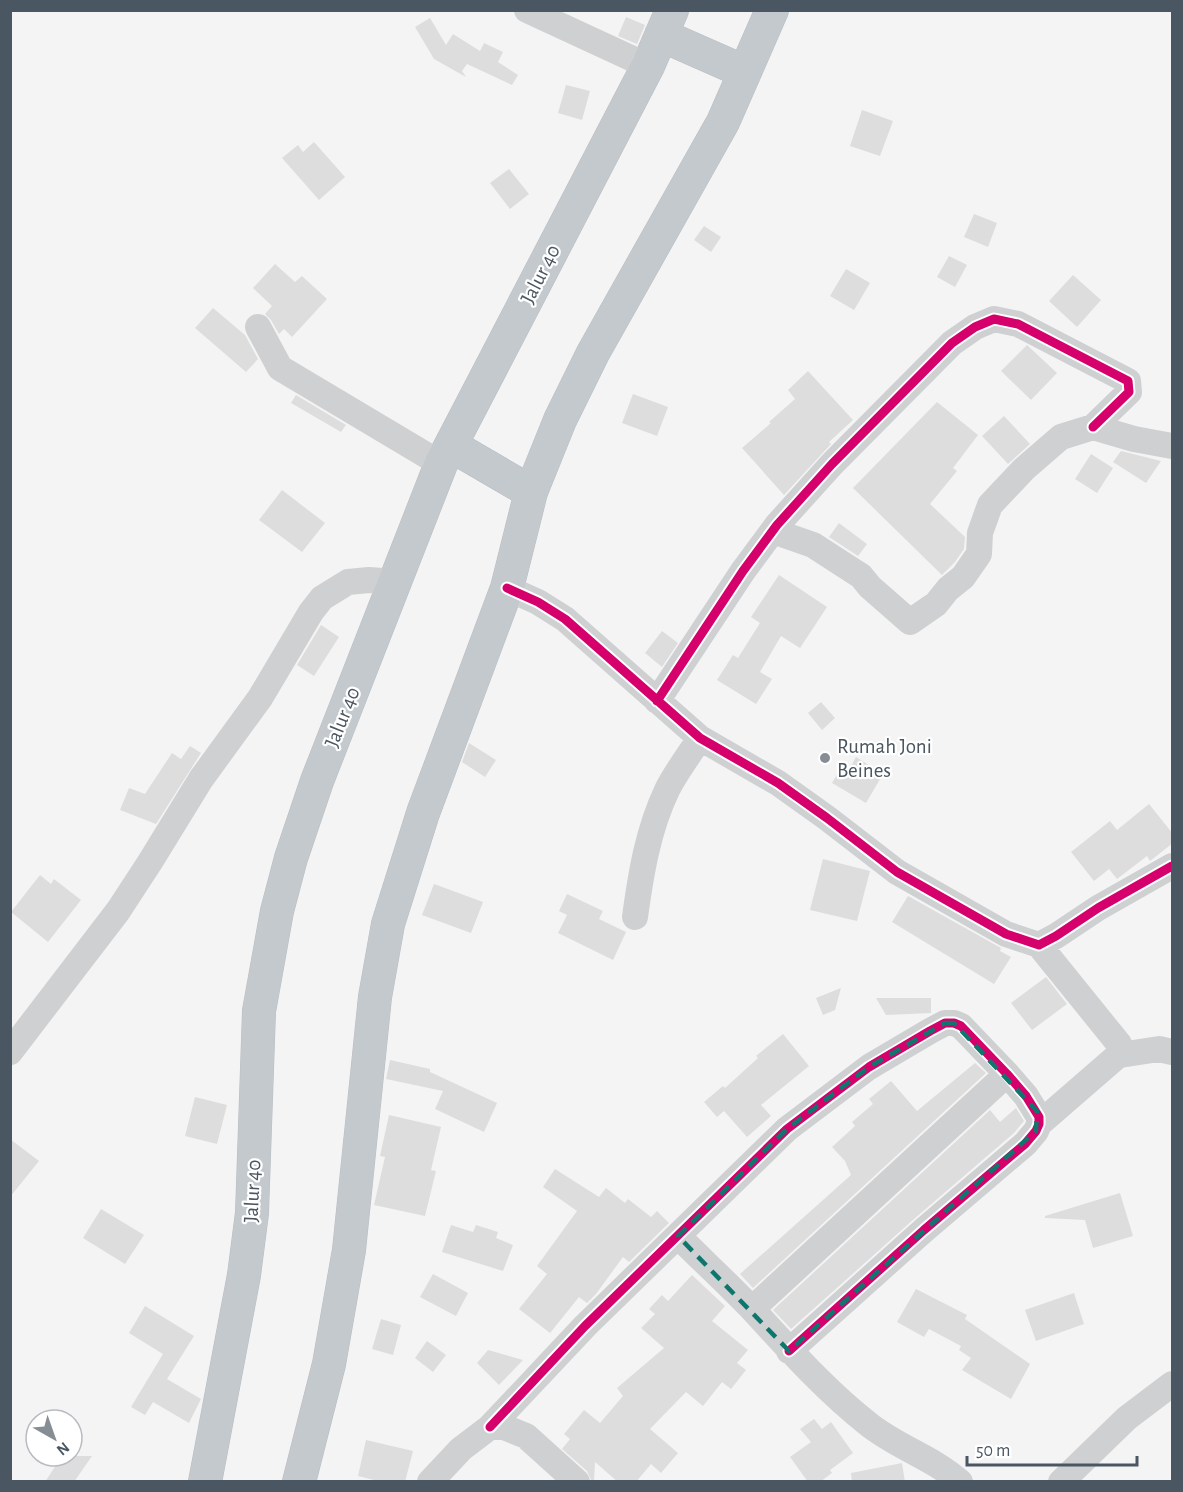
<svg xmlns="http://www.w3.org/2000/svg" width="1183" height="1492" viewBox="0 0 1183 1492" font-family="'Alegreya Sans',sans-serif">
<rect width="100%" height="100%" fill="#f4f4f4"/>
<!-- building -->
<path fill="#ddddde" d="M626,17L645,25L637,44L618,36Z
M430,18L446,45L453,34L480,51L484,43L503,52L498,62L518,75L512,85L467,64L462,71L466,77L434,59L415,27Z
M566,85L590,91L582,120L558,113Z
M862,110L893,121L880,156L850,146Z
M314,142L345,177L319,200L282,158L298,145L303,152Z
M509,169L529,194L510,209L490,183Z
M974,214L997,223L988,247L964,237Z
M704,226L721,237L711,252L694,240Z
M949,256L967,265L955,287L937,277Z
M275,264L295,282L302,276L327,299L292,337L284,329L279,334L271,320L265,314L272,306L253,288Z
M846,269L870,283L854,310L830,296Z
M1073,275L1101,300L1077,327L1049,301Z
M213,308L245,335L258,359L246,372L195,328Z
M1027,345L1057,373L1031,400L1001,371Z
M808,371L853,420L829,442L831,444L784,495L742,448L771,423L769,422L795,399L788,390Z
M633,394L668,407L657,436L622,423Z
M296,395L346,425L341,432L291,403Z
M937,402L978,435L953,468L957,471L930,504L965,537L964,549L955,562L942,575L853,488Z
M1004,416L1030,444L1008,464L982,436Z
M1121,451L1161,461L1146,483L1113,462Z
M1091,454L1113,468L1097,493L1075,479Z
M282,490L325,523L302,552L259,520Z
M839,523L867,544L858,556L829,537Z
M779,575L827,607L800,648L781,636L760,672L772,679L756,704L717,680L733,655L738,658L760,623L751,617Z
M321,625L339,637L314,676L297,665Z
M662,631L678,643L662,667L645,653Z
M821,702L835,718L822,730L808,713Z
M469,743L496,760L485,777L462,762Z
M190,746L201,753L156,824L120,810L129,788L145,794L172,753L181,759Z
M856,757L883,774L866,803L832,783L843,764L850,768Z
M1149,804L1173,834V843L1150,861L1147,856L1117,879L1109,869L1094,881L1071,852L1110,821L1117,830Z
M823,859L870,871L857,921L810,910Z
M40,875L51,884L54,879L81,900L48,942L11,912Z
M434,884L483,902L471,933L422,915Z
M567,894L603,911L599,919L626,932L613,960L558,933L567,915L559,911Z
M908,896L1001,948L1000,951L1011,957L994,984L892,922Z
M1046,977L1067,1004L1032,1030L1011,1003Z
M841,988L835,1010L823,1015L816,998Z
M876,998H931V1013L886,1015Z
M783,1034L809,1066L761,1105L771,1116L747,1137L724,1111L717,1117L704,1102L723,1086L725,1088L758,1058L756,1056Z
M390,1060L430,1069V1072L497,1103L484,1132L435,1109L443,1091L386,1079Z
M975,1063L986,1073L753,1288L740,1274L851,1175L845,1161L832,1147L855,1126L852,1122L873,1104L869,1099L891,1081L917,1111Z
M195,1097L227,1105L217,1144L185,1136Z
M1016,1108L1024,1121L1014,1133L914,1219L791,1329L773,1310L990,1110L1000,1122Z
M389,1115L441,1127L431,1170L436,1171L425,1216L374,1205L385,1157L380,1156Z
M10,1139L39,1161L10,1197Z
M555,1169L599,1197L606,1188L625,1203L628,1199L651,1217L657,1211L669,1223L629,1262L623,1257L596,1294L587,1303L579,1297L550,1333L519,1309L547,1274L537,1266L577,1211L543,1187Z
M1120,1193L1133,1236L1093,1248L1085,1220L1045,1218V1216Z
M101,1209L144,1235L125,1264L83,1238Z
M451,1225L473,1232L476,1225L498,1232L496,1238L513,1245L503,1271L442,1252Z
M433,1274L468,1293L456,1316L420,1297Z
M692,1275L725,1306L712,1321L748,1350L737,1363L746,1370L731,1389L722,1382L703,1406L686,1392L650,1429L678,1453L661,1473L651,1464L636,1482H618L595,1462L594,1482H592L587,1471L562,1449L570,1439L564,1434L584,1410L600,1423L623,1396L617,1388L664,1348L641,1328L655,1314L649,1309L662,1295L668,1301Z
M916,1289L967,1315L965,1319L1030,1364L1011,1399L962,1370L971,1358L959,1350L961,1346L929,1329L924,1337L897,1322Z
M1074,1293L1084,1324L1036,1341L1025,1310Z
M145,1306L194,1336L167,1379L201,1399L189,1423L153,1402L145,1415L131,1407L163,1354L129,1333Z
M381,1319L401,1325L393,1355L372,1349Z
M427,1341L446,1355L433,1372L415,1358Z
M488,1350L523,1360L499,1385L477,1363Z
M814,1419L822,1429L831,1422L853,1453L830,1470L832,1473L820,1482H808L790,1457L811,1442L800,1429Z
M366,1440L413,1451L405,1482H382L358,1476Z
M62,1456H92L74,1482H45Z
M902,1463L905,1482H852L851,1473Z"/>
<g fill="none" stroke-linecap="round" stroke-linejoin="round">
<!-- trunk casing -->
<g stroke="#b9bec3" stroke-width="34">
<path id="trunk" d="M661,35L745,72
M452,446L531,492
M205,1482L244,1275L252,1213L259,1011L277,911L291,858L317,781L441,464L648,66L672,10
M299,1482L329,1364L349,1250L375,997L388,924L423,813L507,588L531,492L560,420L593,353L723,122L772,10"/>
</g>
<!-- minor -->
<path stroke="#ced0d2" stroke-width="26" d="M527,10L648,66
M258,327L280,368L441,464
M773,531L813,545L861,576L870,587L910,622L936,604L948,589L963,577L979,554L980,533L990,505L1024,469L1061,437L1093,427L1134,439L1172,446
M507,588L538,602L565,619L700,738L778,783L827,818L897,872L1006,934L1039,945L1056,936L1098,908L1172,866
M657,701L743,571L777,525L832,464L952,343L975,327L994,319L1018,324L1128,381L1129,392L1093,427
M635,917C641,873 648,830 667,790C676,772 689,755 700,738
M1039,945L1119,1044L1122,1052L1039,1124
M10,1052L118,911L150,862L201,779L260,698L311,612L322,598L348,582L369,580L396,582
M1120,1055L1159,1049L1172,1052
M678,1236C703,1261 729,1285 753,1310C789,1349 825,1390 867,1423C896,1447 932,1457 960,1482
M752,1309L1007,1074
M490,1427L585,1326L787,1129L869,1067L930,1031L945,1023H954L961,1026L1007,1074L1026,1096L1039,1117V1124L1036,1131L1025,1144L924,1230L789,1351
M430,1482L461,1449L490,1427H504L526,1436L577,1482
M1061,1482L1127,1418L1172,1384"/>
<!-- trunk -->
<use href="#trunk" stroke="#c4c9cd" stroke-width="33"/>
<!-- cycleway casing -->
<g stroke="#fff" stroke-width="13">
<path id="cycleway" d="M507,588L538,602L565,619L700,738L778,783L827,818L897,872L1006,934L1039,945L1056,936L1098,908L1172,866
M657,701L743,571L777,525L832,464L952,343L975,327L994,319L1018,324L1128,381L1129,392L1093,427
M490,1427L585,1326L787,1129L869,1067L930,1031L945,1023H954L961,1026L1007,1074L1026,1096L1039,1117V1124L1036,1131L1025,1144L924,1230L789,1351"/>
</g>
<!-- cycleway -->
<use href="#cycleway" stroke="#d6006c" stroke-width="9"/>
</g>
<!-- marked area -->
<path fill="none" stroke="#0f766e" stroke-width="4.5" stroke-dasharray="12 8" stroke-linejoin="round" d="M945,1023H954L1037,1111L1036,1131L789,1351L678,1236L787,1129L869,1067Z"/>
<!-- markers -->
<circle fill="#868d94" stroke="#fff" stroke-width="2" cx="825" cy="758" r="6"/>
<g text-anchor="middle" stroke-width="4.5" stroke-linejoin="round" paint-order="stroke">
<!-- street labels -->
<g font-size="21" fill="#4a5661" stroke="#fff">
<text transform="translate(540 274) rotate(-63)" y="7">Jalur 40</text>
<text transform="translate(342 717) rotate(-68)" y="7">Jalur 40</text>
<text transform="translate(252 1191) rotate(-87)" y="7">Jalur 40</text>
</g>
<!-- poi labels -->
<g font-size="21" fill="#4a5661" stroke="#fff" text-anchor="start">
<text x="837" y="753">Rumah Joni<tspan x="837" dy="24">Beines</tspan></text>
</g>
</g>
<!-- border -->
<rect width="1183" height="1492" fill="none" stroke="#4a5661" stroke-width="24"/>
<!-- north arrow -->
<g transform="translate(54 1438) rotate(140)"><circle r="28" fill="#ffffff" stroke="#b7bbc0" stroke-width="1.5"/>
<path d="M0-4.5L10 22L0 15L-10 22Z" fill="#868d94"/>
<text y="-9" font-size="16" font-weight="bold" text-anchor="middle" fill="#4a5661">N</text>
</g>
<!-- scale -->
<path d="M967 1456v9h170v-9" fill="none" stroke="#4a5661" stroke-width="3"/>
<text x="976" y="1456" font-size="18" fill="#4a5661" stroke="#ffffff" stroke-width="4.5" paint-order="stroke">50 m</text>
</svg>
